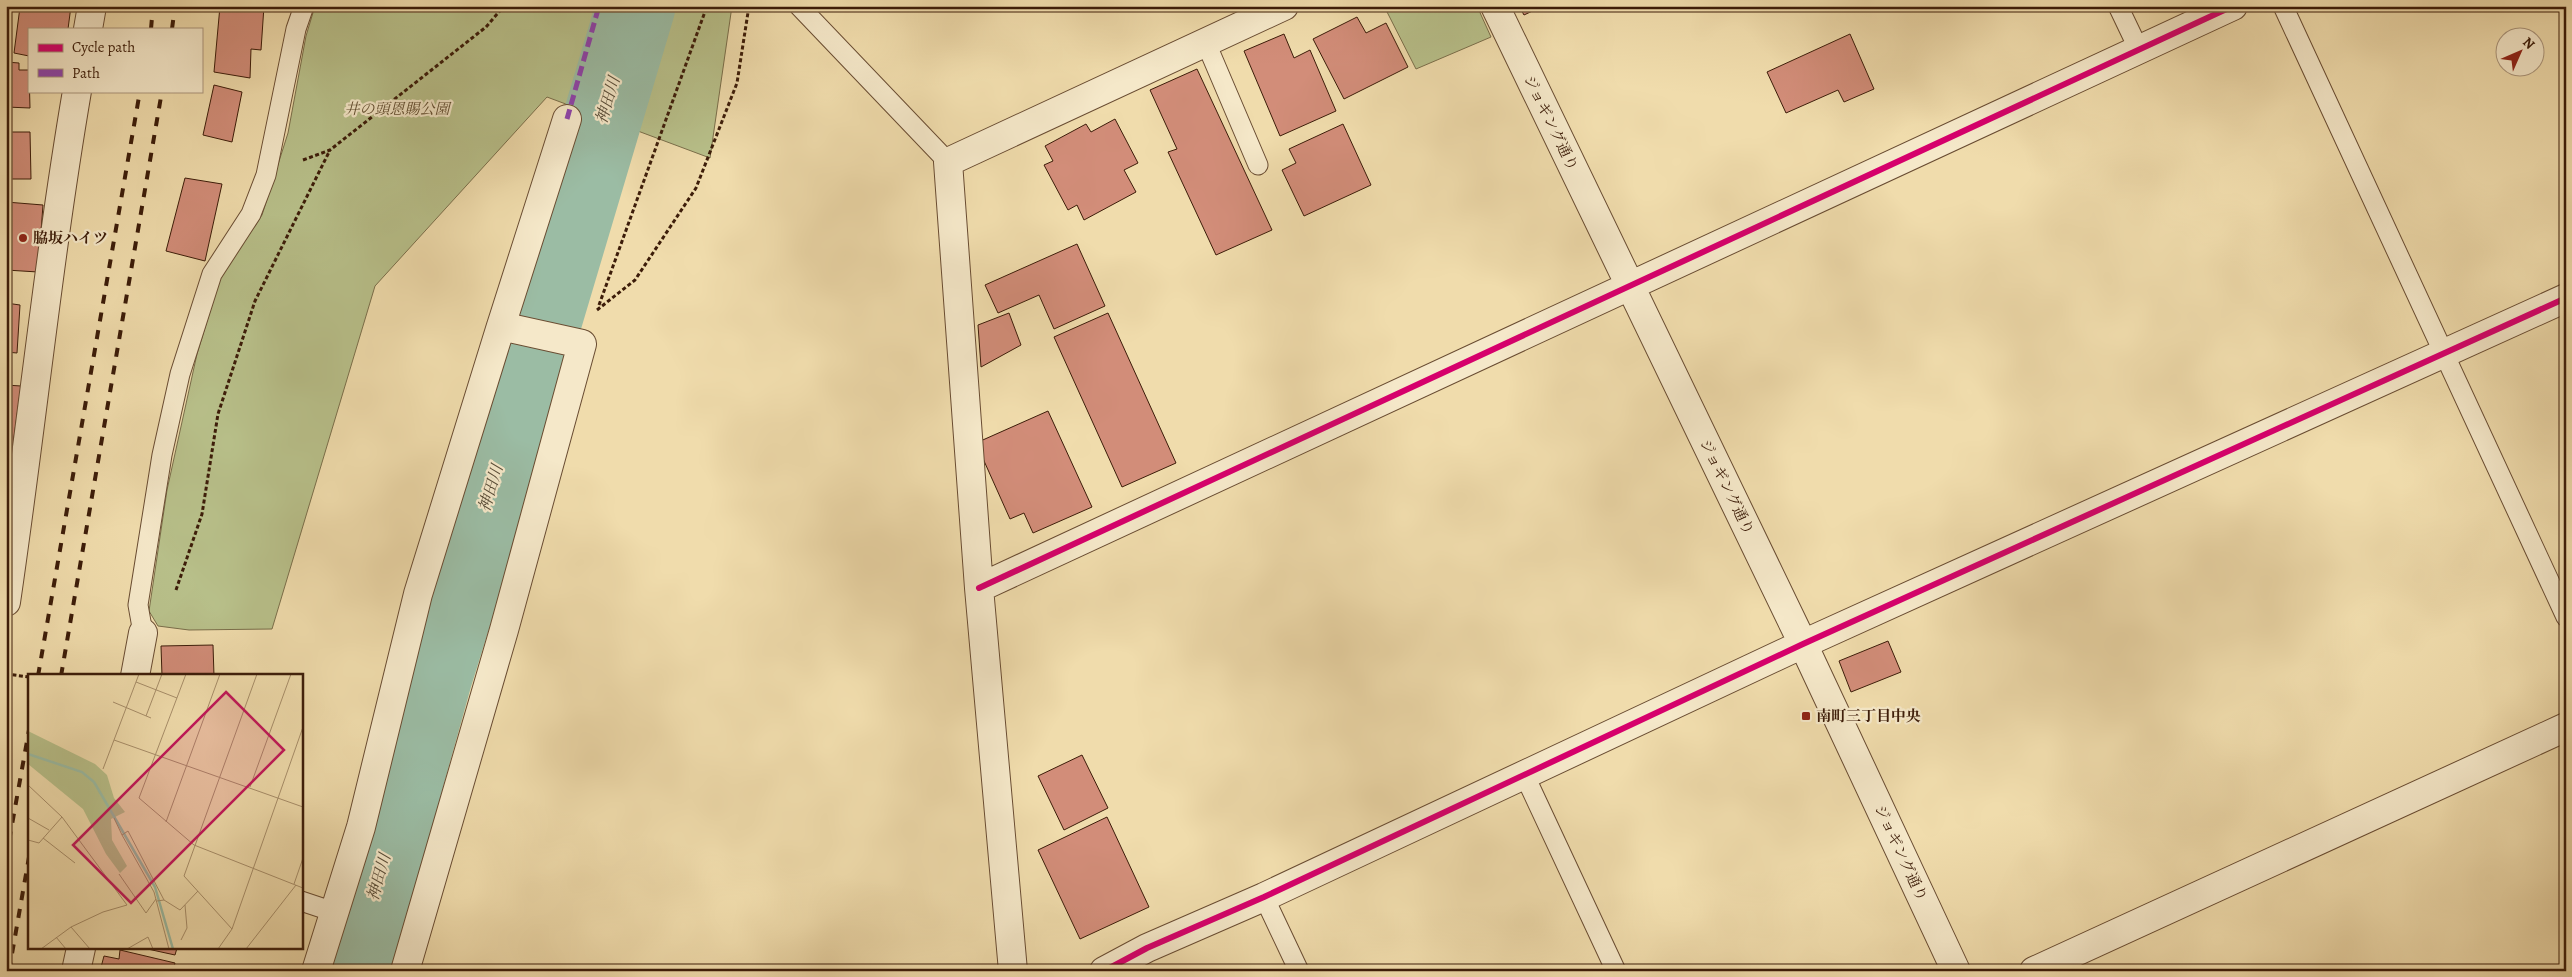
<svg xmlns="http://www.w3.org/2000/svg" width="2572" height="977" viewBox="0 0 2572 977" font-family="Alegreya,'Noto Serif JP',serif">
<rect width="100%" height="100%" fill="#f0dcac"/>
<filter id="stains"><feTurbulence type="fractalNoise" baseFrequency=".004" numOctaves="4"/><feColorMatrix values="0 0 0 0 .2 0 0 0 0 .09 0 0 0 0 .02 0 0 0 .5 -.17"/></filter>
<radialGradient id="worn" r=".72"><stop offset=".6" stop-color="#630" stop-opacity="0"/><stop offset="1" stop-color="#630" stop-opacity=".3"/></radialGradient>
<!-- green -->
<path fill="#b8c08a" stroke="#7a6e4a" d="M315,6H732L710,158L547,97L375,286L272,629L189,630L158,626L149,611L167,490L197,354L220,278L262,215L288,133L306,36Z
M1384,6H1477L1491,37L1416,69Z"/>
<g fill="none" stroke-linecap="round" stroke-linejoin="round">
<!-- river -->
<path stroke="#9bbca4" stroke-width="79" d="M351,971L433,676L513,419L636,6"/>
</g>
<!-- building -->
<path fill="#d28d79" stroke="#3c1c09" d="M18,6H71L68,29H29V56L14,53L20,7Z
M220,6H264L261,50L251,49L250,78L214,72Z
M1519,6H1543L1524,15Z
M1357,17L1366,33L1386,23L1408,67L1344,99L1313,39Z
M1284,34L1294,58L1310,50L1336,111L1280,136L1244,51Z
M1850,34L1874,89L1844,102L1838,90L1786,113L1767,72Z
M6,62L19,63V70H29L30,108L6,107Z
M1197,69L1272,230L1216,255L1168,152L1177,149L1150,90Z
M214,85L242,92L232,142L203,135Z
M1115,119L1138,163L1124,170L1136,192L1084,220L1077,205L1068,210L1044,165L1053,161L1045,146L1086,124L1091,132Z
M1343,124L1371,185L1304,216L1282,170L1296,163L1289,149Z
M6,132H30L31,179H6Z
M185,178L222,184L205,261L166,251Z
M6,202L43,205L38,272L6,270Z
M1077,244L1105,306L1054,329L1039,295L998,313L985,285Z
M6,303L20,305L17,353L6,352Z
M1009,313L1021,345L981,367L978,325Z
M1108,313L1176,463L1122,487L1054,337Z
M6,385L21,386L13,445L6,446Z
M1048,411L1092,507L1033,533L1024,513L1010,519L976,443Z
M1888,641L1901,672L1851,692L1839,661Z
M213,645L214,676H162L161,646Z
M1082,755L1108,808L1064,830L1038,776Z
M1107,817L1149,907L1080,939L1038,850Z
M143,948H177L175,955Z
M120,950L175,963L173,971H100L104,956L119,959Z"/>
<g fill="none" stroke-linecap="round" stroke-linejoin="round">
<!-- service casing -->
<g stroke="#694c32" stroke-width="21">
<path id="service" d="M799,6L948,162
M2118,6L2139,50
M2283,6L2566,617
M1206,43L1258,165
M143,633L138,605L162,455L180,374L212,274L251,214L266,175L296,29L304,6
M1524,774L1616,971
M1264,897L1299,971
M301,901L334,912"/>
</g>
<!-- minor casing -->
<g stroke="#694c32" stroke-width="30">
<path id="minor" d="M1495,6L1803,644L1956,971
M88,29L92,6
M979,588L2233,6
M6,602C31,432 48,261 77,91
M135,676L143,633
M76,971L81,948
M316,971L361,827L418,594L501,326
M405,971L504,630L582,344L501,326L567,119
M1013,971L979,588L948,162L1284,6
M1104,971L1147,948L1264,897L1803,644L2566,298
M2034,971L2566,727"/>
</g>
<!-- path -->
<path stroke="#3c1c09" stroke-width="3" stroke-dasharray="4 2.5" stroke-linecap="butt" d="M303,160L330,150L486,27L504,6
M599,305L707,6
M597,310L635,280L696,188L737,83L749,6
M176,590L202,514L218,414L255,301L330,150
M6,674L29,677"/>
<!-- service -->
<use href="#service" stroke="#f5e8c9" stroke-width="19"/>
<!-- minor -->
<use href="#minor" stroke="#f5e8c9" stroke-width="28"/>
<!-- rail -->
<path stroke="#3c1c09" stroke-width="4" stroke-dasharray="9 9" stroke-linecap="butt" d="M151,29L153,6
M172,29L175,6
M38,676L140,91
M61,676L162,91
M6,858L29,730
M9,971L29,857"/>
<!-- quiet -->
<path stroke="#8e44ad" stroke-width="5" stroke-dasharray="10 5" stroke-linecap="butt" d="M567,119L599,6"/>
<!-- cycleway casing -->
<g stroke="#f5e8c9" stroke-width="9">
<path id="cycleway" d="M979,588L2233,6
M1104,971L1147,948L1264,897L1803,644L2566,298"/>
</g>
<!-- cycleway -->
<use href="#cycleway" stroke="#d6006c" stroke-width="6"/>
</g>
<!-- markers -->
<g fill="#8f2418" stroke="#f5e8c9" stroke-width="2">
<circle cx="23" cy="238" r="5"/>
<rect x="1801" y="711" width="10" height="10" rx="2.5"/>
</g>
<g text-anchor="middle" stroke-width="4.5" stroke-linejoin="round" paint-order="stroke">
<!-- park labels -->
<g font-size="15" font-style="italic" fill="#614d30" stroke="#f5e8c9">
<text x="397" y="114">井の頭恩賜公園</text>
</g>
<!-- street labels -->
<g font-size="15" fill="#3c1c09" stroke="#f5e8c9">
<text transform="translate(1551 123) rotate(64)" y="5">ジョギング通り</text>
<text transform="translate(1727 487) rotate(64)" y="5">ジョギング通り</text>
<text transform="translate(1901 853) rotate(65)" y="5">ジョギング通り</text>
</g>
<!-- poi labels -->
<g font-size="15" font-weight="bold" fill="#3c1c09" stroke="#f5e8c9" text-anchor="start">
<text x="33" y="243">脇坂ハイツ</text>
<text x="1816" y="721">南町三丁目中央</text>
</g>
<!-- water labels -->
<g font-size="16" font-style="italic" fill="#584c38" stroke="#f5e8c9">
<text transform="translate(607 100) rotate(-73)" y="6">神田川</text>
<text transform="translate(490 488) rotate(-73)" y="6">神田川</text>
<text transform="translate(378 877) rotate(-74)" y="6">神田川</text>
</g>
</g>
<!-- overview -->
<g transform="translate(28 674)">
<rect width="275" height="275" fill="#f0dcac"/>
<path d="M0,57L67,90L79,101L86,124L97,138L83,145L84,166L99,192L92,199L78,180L55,135L0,90Z" fill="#b8c08a"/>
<path fill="none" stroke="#9bbca4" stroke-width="2.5" d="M0,80L54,98L66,108M66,108L127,213L145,275"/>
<path fill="none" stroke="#a88f6b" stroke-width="1" d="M158,0L111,124L166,171L275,214M108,8L149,24M85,28L123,44M118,42L134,0M86,66L275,133M75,95L111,0M0,111L34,143L99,231L75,238L43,253L13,275M222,113L263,0M0,144L21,156M86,144L94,161L100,157L136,226M138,148L192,0M94,161L126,218L141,275M15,164L47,189M0,166L11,169L34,143M91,200L118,239L128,225M266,210L275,184M129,227L136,226L152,236L170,217M43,253L62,275M204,255L275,53M28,263L38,275M153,266L159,254L157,231M99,275L120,263L125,275M190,275L204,255L156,202L229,0M218,275L268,211"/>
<path fill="#c2185b" fill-opacity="0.15" stroke="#c2185b" stroke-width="2.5" d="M198,18L256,76L103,229L45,171Z"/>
<rect width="275" height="275" fill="none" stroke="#3c1c09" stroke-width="2.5"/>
</g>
<!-- margin -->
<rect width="2572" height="977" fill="none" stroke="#f0dcac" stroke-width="25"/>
<rect x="8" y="8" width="2557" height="962" fill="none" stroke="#3c1c09" stroke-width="2.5"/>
<rect x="12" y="12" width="2547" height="952" fill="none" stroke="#3c1c09"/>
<!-- legend -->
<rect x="28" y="28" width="175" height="65" fill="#f5e8c9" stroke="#ab967c"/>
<rect x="38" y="44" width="25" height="8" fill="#d6006c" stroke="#ab967c"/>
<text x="72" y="52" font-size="15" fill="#3c1c09">Cycle path</text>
<rect x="38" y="69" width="25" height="8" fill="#8e44ad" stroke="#ab967c"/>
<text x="72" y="78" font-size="15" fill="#3c1c09">Path</text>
<!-- north arrow -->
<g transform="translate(2520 52) rotate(45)"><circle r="24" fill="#f5e8c9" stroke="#ab967c"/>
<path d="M0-4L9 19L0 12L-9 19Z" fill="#8f2418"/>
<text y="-8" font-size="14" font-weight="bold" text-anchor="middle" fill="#3c1c09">N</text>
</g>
<rect width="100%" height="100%" filter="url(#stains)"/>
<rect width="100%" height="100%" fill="url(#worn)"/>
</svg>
